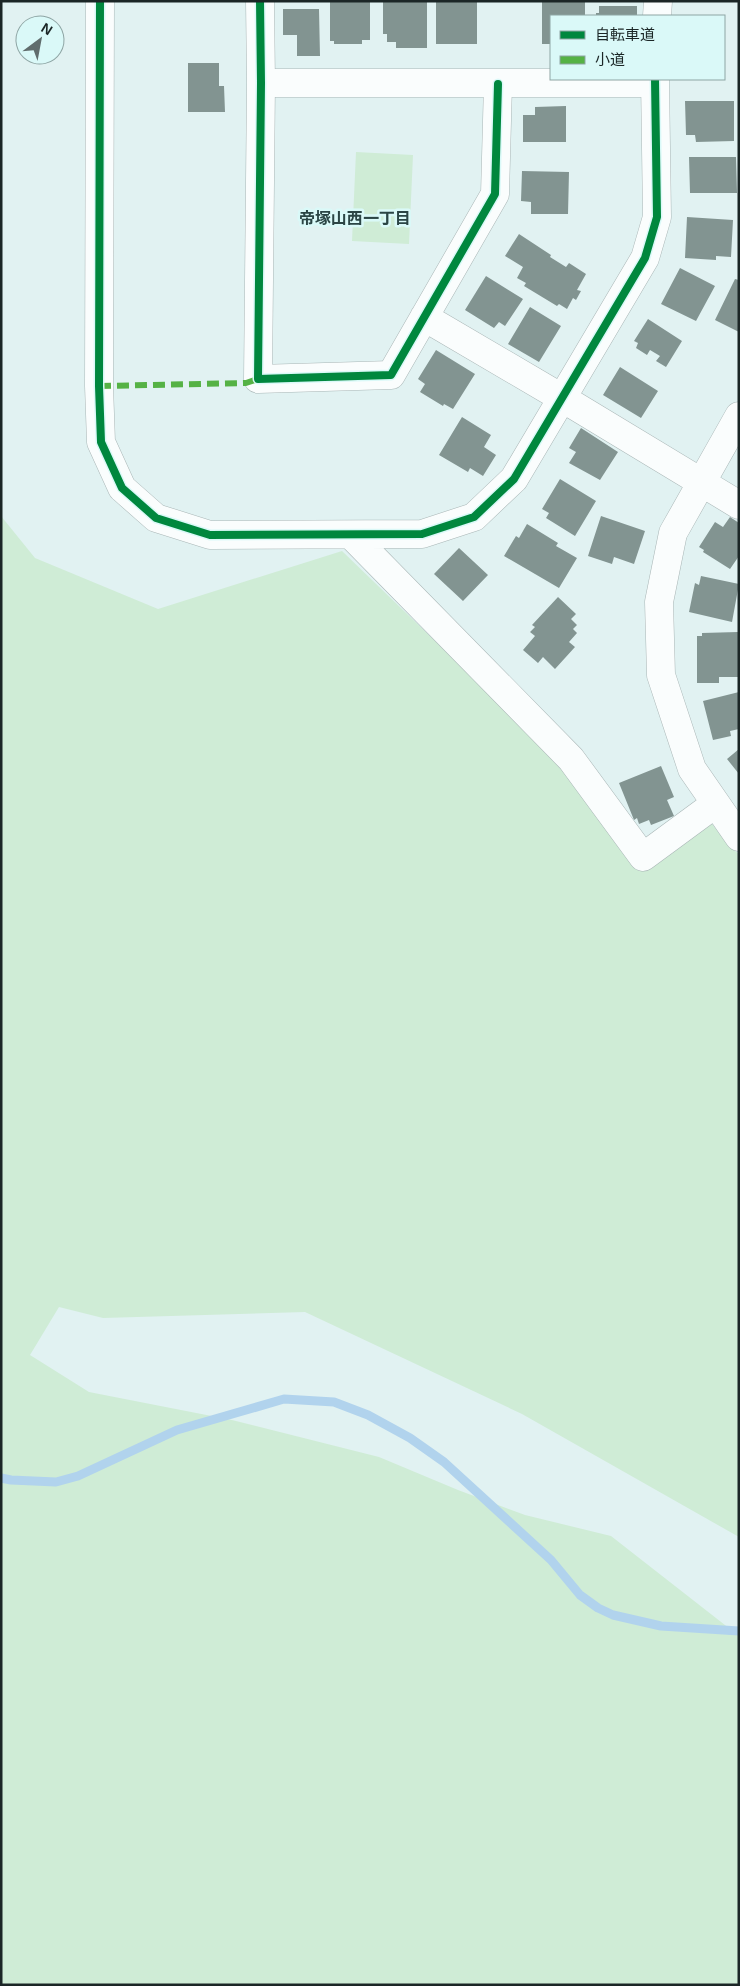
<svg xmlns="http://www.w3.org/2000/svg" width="740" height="1986" viewBox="0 0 740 1986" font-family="Helvetica,'Noto Sans JP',sans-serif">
<rect width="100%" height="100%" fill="#e1f2f2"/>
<!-- green -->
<path fill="#cfecd6" d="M356,152L413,155L409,244L352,241Z
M1,516L35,558L158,609L342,551L559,761L639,871L709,820L730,847L739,854V1537L522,1414L305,1312L103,1318L59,1307L30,1355L89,1392L232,1420L379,1457L458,1490L525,1515L611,1536L739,1636V1985H1Z"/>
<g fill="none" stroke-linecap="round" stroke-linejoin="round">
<!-- stream -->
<path stroke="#b1d3ed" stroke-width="9" d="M1,1478L11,1480L56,1482L78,1476L177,1430L284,1399L334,1402L368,1415L410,1438L444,1462L551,1560L580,1595L598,1608L613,1615L661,1626L739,1631"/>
</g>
<!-- building -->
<path fill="#829491" d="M477,1V44H436V2Z
M542,1H585V16H551V44H542Z
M330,2H370V40H362V44H334V41H330Z
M383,2H427V48H396V42H387V34H383Z
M599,6H637V16H596V13H599Z
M283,9H319L320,56H297V35H283Z
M188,63H219V86H224L225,112H188Z
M685,101H734V141L696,142L695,135H686Z
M566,106V142H523V115H535V107Z
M689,157H736L737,193H690Z
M522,171L569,172L568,214H531V202L521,201Z
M687,217L733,220L731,257L716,256V260L685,258Z
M519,234L551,255L550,257L566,267L569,263L586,274L577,290L581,291L576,300L573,298L567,309L559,304L557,306L524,286L526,283L517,278L523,267L505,256Z
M680,268L715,286L696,321L661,304Z
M486,276L523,299L505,326L499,322L494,328L465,310Z
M735,279L739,280V332L715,320Z
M530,307L561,326L539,362L508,344Z
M648,319L682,341L666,367L656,361L660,356L650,350L647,355L636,348L638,343L634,341Z
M436,350L475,374L453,409L444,404L443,406L420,392L425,384L418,379Z
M620,367L658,391L641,418L603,395Z
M462,417L491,435L484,447L496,455L483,476L470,468L468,472L439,455Z
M581,428L618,452L600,480L569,463L576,452L569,448Z
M560,479L596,501L575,536L546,518L549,513L542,509Z
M601,516L645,531L634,564L614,557L612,564L588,556Z
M730,517L739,523V556L730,569L703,552L704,550L699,547L715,522L723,527Z
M527,524L558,543L556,546L577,558L559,588L504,556L516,536L519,538Z
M459,548L488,575L463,601L434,574Z
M701,576L739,584L732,622L689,612L695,583L699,585Z
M558,597L576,614L571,619L577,625L573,629L577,633L569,642L575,647L555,669L543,657L538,663L523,650L535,636L530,632L535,627L532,625Z
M738,632L739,677H719V683H697V636H702V633Z
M739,692V729L730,731L731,736L713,740L703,701Z
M739,749V774L727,759Z
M661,766L674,797L667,800L674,816L651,825L649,820L639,824L637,818L634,820L619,783Z"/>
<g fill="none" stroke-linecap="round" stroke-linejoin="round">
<!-- street casing -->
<g stroke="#a9b6b6" stroke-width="29">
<path id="street" d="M100,1L99,386L101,442L122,488L156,518L210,535L422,534L474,517L514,479L645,258L657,217L655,79
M260,1L261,83L258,379L391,375L495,194L498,84
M657,16L658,1
M261,83H655
M424,317L562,398L739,505
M739,416L673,533L659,602L661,675L692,769L739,837
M351,535L571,759L643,857L715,804"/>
</g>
<!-- street -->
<use href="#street" stroke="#fafdfd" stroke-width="28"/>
<!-- quiet -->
<path stroke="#55b245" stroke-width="6" stroke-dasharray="12 6" stroke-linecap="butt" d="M99,386L246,383L258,379"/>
<!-- cycleway casing -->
<g stroke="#daf9f8" stroke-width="11">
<path id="cycleway" d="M100,1L99,386L101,442L122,488L156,518L210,535L422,534L474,517L514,479L645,258L657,217L655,79
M260,1L261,83L258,379L391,375L495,194L498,84"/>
</g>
<!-- cycleway -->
<use href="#cycleway" stroke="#00873e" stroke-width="8"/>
</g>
<g text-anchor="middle" stroke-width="5" stroke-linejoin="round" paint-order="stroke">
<!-- neighbourhood labels -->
<g font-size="16" font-weight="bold" fill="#2b4545" stroke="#daf9f8">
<text x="355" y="224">帝塚山西一丁目</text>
</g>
</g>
<!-- border -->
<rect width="740" height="1986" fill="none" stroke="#1b2626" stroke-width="5"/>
<!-- legend -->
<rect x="550" y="15" width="175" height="65" fill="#daf9f8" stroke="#8ea5a4"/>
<rect x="560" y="31" width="25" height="8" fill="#00873e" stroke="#8ea5a4"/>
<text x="595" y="40" font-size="15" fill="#1b2626">自転車道</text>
<rect x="560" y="56" width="25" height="8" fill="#55b245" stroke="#8ea5a4"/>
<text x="595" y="65" font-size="15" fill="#1b2626">小道</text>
<!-- north arrow -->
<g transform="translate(40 40) rotate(32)"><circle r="24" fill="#daf9f8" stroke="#8ea5a4"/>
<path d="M0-4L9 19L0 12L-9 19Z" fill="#606d6d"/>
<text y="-8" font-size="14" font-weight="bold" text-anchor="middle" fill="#1b2626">N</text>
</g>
</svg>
